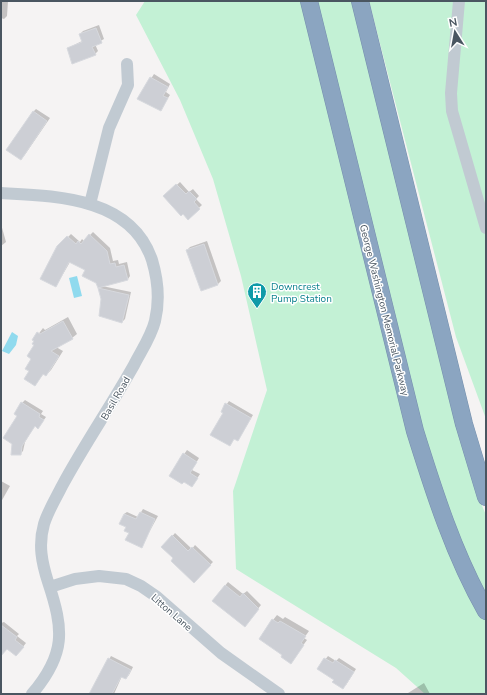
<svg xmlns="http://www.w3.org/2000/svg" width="487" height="695" viewBox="0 0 487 695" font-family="'Nunito Sans',sans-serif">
<rect width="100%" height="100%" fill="#f5f3f3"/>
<!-- green -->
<path fill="#c3f1d5" d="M145,1H302L444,541L486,621V694H425L396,668L236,569L233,491L267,390L241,276L213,179L180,100L136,15Z
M314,1H352L480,501L486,515V597L442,499L411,392Z
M369,1H486V419L456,337Z"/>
<!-- water -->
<path fill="#90daee" d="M77,276L82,296L74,298L69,278Z
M12,332L18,336L16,345L9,354L2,351Z"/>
<!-- shadow -->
<path fill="#0003" d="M1,1H8L7,16L4,19L1,18Z
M99,25L104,39L95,44L98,51L95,54L68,48L82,41L80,34L83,31Z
M154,74L170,84L166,92L170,95L160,110L138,99Z
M36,109L50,118L24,156L33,112Z
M180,182L189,192L193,189L199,196L196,199L202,205L188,218L165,196Z
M1,224L6,242L1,246Z
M93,232L110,248L113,261L118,260L119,264L127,262L130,276L128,279L86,270L70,262L56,286L58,247L71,234L80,242L82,239L84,241Z
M207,241L221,281L218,284L202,289L187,250L190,247Z
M102,286L131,292L125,319L122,322L102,299L99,288Z
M68,317L77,334L72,338L56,347L63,351L51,370L46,375L44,373L35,385L30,371L36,345L34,340L43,328L45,330Z
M25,400L43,411L41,414L46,417L41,424L35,425L25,442L23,451L20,454L18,415L22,403Z
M229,401L253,415L238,440L222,411Z
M187,450L199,458L192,470L200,474L194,483L170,475Z
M1,481L10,486L1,502Z
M143,509L158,516L142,545L130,533L124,514L127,512L138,517Z
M175,533L192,549L195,545L213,562L194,581L163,547Z
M228,582L243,594L247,591L261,605L247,622L213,601Z
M277,615L283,619L285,617L309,631L304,638L307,640L291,662L284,654L273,620Z
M4,622L19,634L17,636L26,643L19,652L1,647V623Z
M111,656L133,667L129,675L126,678L122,676L114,694H90Z
M328,656L336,661L339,658L356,669L346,685L318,669Z
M424,683L430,694H406L408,693Z"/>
<!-- building -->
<path fill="#cdcfd5" stroke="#d7d9de" d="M96,28L102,43L92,47L96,55L72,64L67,48L82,42L79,34Z
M150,77L168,87L163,96L168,98L161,111L137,99Z
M33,111L47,121L21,160L6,150Z
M176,184L186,194L189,191L197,199L194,202L200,209L188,220L183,214L181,216L163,196Z
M89,234L107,251L110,264L115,263L116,267L124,265L128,280L98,288L96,283L82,276L85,270L69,262L56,287L40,279L57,246L67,236L76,244L78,241L81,244Z
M204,244L218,285L201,291L186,250Z
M98,288L129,295L122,323L99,316L101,299Z
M63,321L73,339L51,351L59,356L46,376L43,374L35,386L24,379L29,371L25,369L31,359L27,356L34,345L32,344L34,341L32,340L37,332L40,334Z
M21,402L40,414L39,417L44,420L38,429L35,426L22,446L21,455H11L12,444L3,438L17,416L14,414Z
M225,403L251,418L238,441L234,439L230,446L210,435L223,413L221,412Z
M183,453L197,462L190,473L198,478L192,487L184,482L182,484L169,476Z
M140,512L155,519L142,548L125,540L129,533L124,531L126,527L119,524L124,514L136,519Z
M172,535L188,551L192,547L211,565L194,583L171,561L173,558L161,547Z
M225,585L240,597L243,593L259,609L245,627L212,601Z
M272,619L278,623L280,621L306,636L301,643L304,645L291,664L281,657L282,655L259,639Z
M1,625L17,637L15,640L24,647L16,656L7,649L1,656Z
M108,658L131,670L126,679L121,677L112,694H89Z
M324,658L333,663L335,660L354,672L343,689L332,682L334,680L317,669Z"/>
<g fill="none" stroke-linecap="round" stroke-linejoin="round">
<!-- highway casing -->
<g stroke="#7690ad" stroke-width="18">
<path id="highway" d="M309,1L415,431C434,492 454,555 486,611
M360,1L464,424L486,497"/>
</g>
<!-- minor -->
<path stroke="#c1cad2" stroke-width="12" d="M459,1L451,93L452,111L486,228
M1,193C56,196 131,197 152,260C158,280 160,300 155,321C151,337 141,351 134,365C111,406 84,445 62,486C56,498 48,511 44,524C38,545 42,563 48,582C64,630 66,654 32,694
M90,204L109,128L128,85L127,64
M50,587L75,579L99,576L126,579L141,586L157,597L221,653L279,694"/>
<!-- highway -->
<use href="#highway" stroke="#8ba5c1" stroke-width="17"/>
</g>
<!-- icons -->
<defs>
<g id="building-pin" transform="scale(1)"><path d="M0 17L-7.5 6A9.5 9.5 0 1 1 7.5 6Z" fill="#0f9aa8" stroke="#fff"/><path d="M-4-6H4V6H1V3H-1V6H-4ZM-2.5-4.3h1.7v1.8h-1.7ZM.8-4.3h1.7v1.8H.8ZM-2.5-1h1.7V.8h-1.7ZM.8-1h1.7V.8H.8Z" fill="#fff"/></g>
</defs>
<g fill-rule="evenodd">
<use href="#building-pin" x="257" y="292"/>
</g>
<g text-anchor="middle" stroke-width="3" stroke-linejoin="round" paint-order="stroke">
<!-- culture labels -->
<g font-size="10" fill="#0d838f" stroke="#fff" text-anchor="start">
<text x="271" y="290">Downcrest<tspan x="271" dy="12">Pump Station</tspan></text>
</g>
<!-- street labels -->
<g font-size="10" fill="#4a5661" stroke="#fff">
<text transform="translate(385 310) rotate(76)" y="4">George Washington Memorial Parkway</text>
<text transform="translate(115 398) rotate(-60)" y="4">Basil Road</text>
<text transform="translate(172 612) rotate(41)" y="4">Litton Lane</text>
</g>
</g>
<!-- border -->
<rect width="487" height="695" fill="none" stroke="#4a5661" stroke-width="4"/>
<!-- north arrow -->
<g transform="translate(455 32) rotate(349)" stroke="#ffffff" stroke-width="3" paint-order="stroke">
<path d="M0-3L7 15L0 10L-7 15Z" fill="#4a5661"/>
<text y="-6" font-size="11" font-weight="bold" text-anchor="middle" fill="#4a5661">N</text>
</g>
</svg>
